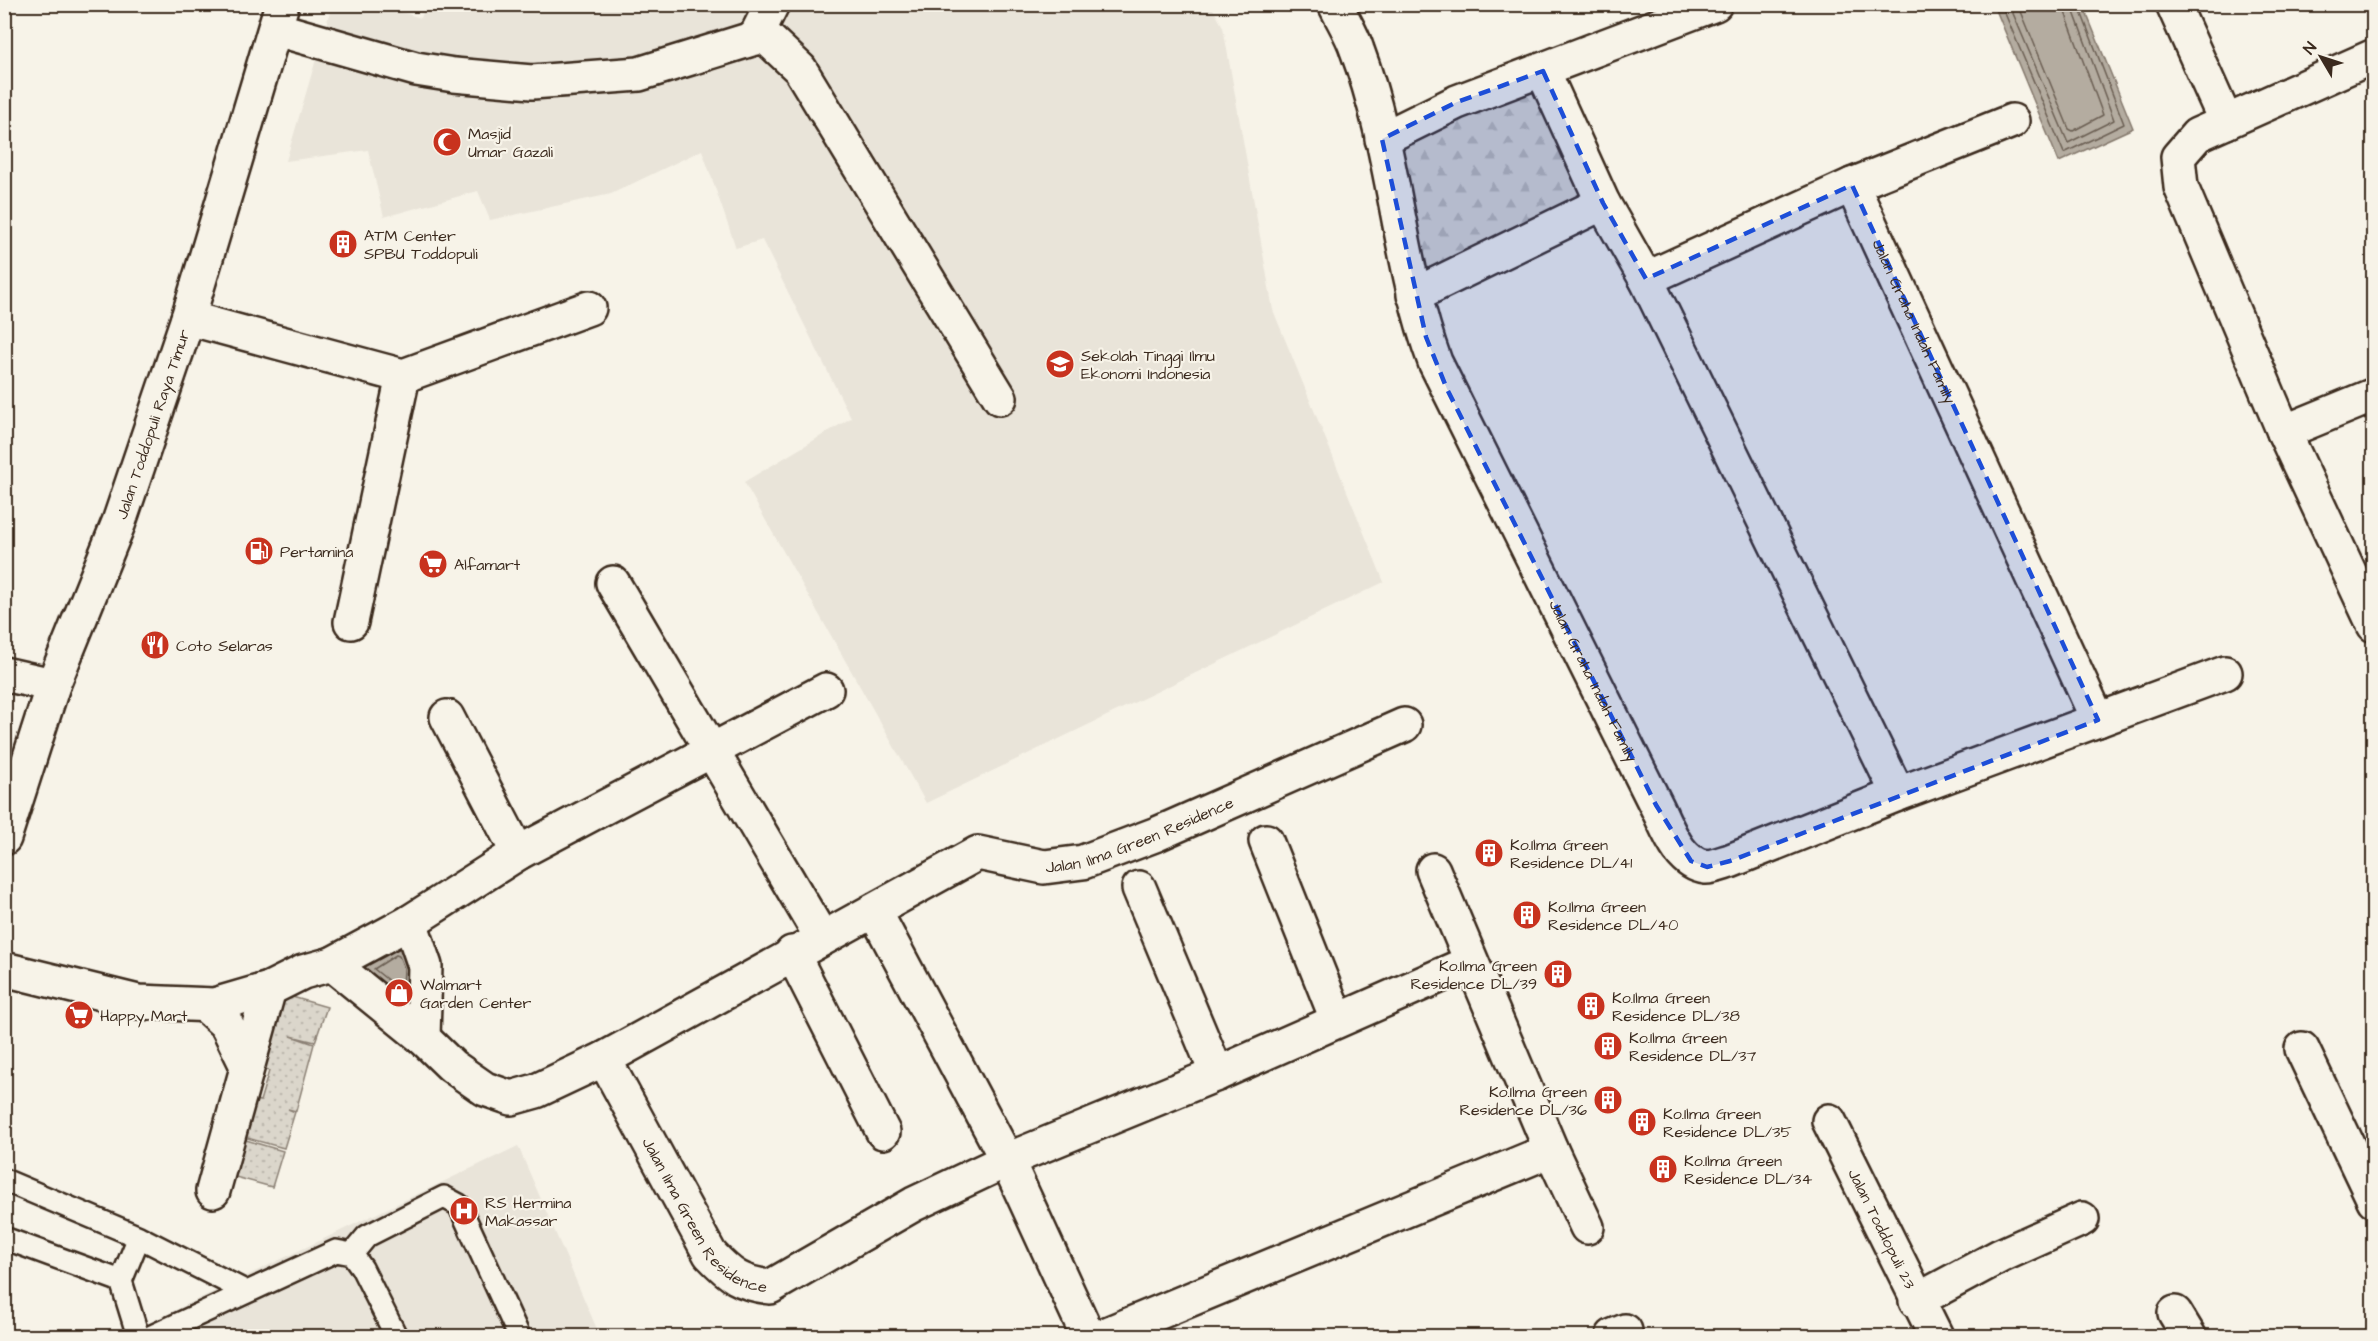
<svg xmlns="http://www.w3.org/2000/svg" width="2378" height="1341" viewBox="0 0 2378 1341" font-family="'Architects Daughter',sans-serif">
<defs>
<pattern id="grass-dots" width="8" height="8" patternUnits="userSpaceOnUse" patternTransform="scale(1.5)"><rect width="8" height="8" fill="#dbd6cb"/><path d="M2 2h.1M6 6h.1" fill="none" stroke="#bdb8ae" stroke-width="1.8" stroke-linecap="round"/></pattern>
<pattern id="forest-firs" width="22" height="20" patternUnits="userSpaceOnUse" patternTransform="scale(1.5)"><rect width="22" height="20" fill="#dbd6cb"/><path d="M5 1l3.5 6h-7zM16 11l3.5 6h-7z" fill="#bdb8ae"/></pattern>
</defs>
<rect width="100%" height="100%" fill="#f7f3e8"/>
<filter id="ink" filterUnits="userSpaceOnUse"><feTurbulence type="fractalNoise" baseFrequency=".0167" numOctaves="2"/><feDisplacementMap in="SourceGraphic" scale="12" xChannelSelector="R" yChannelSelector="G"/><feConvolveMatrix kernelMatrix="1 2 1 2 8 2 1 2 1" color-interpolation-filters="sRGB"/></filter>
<g filter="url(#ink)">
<!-- built -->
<path fill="#e9e4d9" d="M426,4L1211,5L1223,27L1273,310L1384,582L926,803L744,482L851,418L762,240L736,248L702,150L611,194L490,220L478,191L384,217L368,150L286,161L332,5H377L421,18Z
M518,1146L600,1336H122L246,1276Z"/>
<!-- grass -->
<path fill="url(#grass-dots)" stroke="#8b8074" stroke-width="1.5" d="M282,994L327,1007L315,1042L291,1036L314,1044L296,1111L288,1109L295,1112L284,1148L240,1136L251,1099L260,1101L269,1071L259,1068Z
M239,1138L283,1151L272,1187L228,1175Z"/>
<!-- forest -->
<path fill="url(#forest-firs)" stroke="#8b8074" stroke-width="1.5" d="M1543,71L1601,203L1414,295L1382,139Z"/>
<!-- water -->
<path fill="#b4aca0" stroke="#84786c" stroke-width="1.5" d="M1994,5H2083L2133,128L2059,162Z
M405,934L415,1021L347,966Z"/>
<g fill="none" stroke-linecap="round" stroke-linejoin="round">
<!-- shore -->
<path stroke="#6b5e52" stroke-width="1.5" d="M2001,4L2064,153L2124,124L2078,4
M2009,4L2068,143L2114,120L2071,4
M2018,4L2069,129L2073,131L2103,115L2062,4
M396,955L399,956L404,968L403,988L400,990L374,969Z"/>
<!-- lane casing -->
<g stroke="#3b2a1e" stroke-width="26">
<path id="lane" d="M4,1180L139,1237L247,1292
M4,1238L121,1281
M352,1254L367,1236L444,1197L459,1205L519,1336
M138,1336L121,1281L139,1237
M152,1336L336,1251L352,1254L362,1268L396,1336"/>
</g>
<!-- street casing -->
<g stroke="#3b2a1e" stroke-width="38">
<g id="street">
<path id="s1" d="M1335,4C1342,19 1352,34 1357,50C1395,151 1398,262 1435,362L1656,805C1667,826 1678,864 1706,867C1713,867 1723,863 1730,861L1898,794L2225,673"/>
<path d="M2173,4L2226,122"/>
<path d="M276,29L416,69L454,75L532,82L639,74L755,38L766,37L800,69L1000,398"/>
<path d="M755,38L772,4"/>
<path d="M2374,56L2197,135L2178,157L2181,187L2284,432L2374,625"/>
<path d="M1543,71L1603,203L1646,279L1898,794"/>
<path d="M1382,139L1457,102L1715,4"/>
<path id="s2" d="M1852,185L2098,720"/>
<path d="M1646,279L1852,185L2012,121"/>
<path d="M1414,295L1603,203"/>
<path d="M188,318L403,376L589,308"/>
<path d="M2284,432L2374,395"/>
<path d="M613,583L822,938"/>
<path d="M351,622L403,376"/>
<path d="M4,674L53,685"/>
<path d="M1266,841L1337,1019"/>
<path d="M518,853L826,690"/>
<path d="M1433,870L1551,1150L1587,1227"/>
<path d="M1139,888L1217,1074"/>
<path d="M875,912L1007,1160L1088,1336"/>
<path d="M410,922L425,966L423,1038"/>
<path d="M792,953L883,1132"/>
<path id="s3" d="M332,964L423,1038L452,1066L485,1089L511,1098L536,1091L604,1059L978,853L1044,867L1083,862L1157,834L1404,725"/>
<path d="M4,969L138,1002L214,1005L269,989L303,972L332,964L410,922L518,853L447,717"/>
<path d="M205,1005L227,1025L247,1066"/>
<path d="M2302,1049L2374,1200"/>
<path id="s4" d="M604,1059L710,1254C731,1276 740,1283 770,1287L914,1204L1007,1160L1217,1074L1471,962"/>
<path id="s5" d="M1829,1121L1936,1336"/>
<path d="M213,1191L269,989"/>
<path d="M1916,1301L2000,1256L2082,1219"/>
<path d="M2175,1313L2189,1336"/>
<path d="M1102,1336L1551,1150"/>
<path d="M1613,1336L1625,1331"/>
</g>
</g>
<!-- secondary casing -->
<g stroke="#3b2a1e" stroke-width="38">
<g id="secondary">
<path id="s6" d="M4,838L53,685L119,522L188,318L282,4"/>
</g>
</g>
<!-- lane -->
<use href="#lane" stroke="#f7f3e8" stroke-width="21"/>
<!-- street -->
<use href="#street" stroke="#f7f3e8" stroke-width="33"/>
<!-- secondary -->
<use href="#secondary" stroke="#f7f3e8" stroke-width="33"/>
</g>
</g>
<!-- marked area -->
<path fill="#1d4ed8" fill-opacity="0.2" stroke="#1d4ed8" stroke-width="4.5" stroke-dasharray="12 8" stroke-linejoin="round" d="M1543,71L1603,203L1646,279L1852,185L2098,720L1730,861L1707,867L1691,861L1656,805L1447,389L1426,337L1382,139L1457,102Z"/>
<!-- icons -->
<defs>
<g id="mosque-disc" transform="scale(1.5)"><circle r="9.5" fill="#c8321e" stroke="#f7f3e8"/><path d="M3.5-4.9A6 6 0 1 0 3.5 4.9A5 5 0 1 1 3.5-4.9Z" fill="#fff"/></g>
<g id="building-disc" transform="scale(1.5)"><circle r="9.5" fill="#c8321e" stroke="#f7f3e8"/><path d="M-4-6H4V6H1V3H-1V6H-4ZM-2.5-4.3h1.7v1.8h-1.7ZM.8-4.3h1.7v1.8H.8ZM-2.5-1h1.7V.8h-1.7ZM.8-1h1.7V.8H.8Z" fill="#fff"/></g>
<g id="university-disc" transform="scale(1.5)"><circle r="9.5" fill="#c8321e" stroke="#f7f3e8"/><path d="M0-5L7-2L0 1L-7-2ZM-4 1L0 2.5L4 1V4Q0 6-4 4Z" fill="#fff"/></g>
<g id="fuel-disc" transform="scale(1.5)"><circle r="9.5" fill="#c8321e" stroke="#f7f3e8"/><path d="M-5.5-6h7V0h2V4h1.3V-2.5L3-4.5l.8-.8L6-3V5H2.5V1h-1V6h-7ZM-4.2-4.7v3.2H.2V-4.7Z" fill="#fff"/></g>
<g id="supermarket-disc" transform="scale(1.5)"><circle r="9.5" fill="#c8321e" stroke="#f7f3e8"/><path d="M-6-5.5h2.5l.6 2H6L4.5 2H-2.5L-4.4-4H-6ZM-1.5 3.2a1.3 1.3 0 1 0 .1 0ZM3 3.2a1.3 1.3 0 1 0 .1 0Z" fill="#fff"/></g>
<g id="restaurant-disc" transform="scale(1.5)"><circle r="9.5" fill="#c8321e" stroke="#f7f3e8"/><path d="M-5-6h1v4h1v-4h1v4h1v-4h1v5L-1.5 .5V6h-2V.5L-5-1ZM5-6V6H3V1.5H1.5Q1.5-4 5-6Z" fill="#fff"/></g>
<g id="shop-disc" transform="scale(1.5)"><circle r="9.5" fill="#c8321e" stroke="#f7f3e8"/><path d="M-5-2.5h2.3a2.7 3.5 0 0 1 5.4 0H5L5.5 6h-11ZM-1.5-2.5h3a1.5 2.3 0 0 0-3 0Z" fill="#fff"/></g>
<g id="hospital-disc" transform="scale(1.5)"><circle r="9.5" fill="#c8321e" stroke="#f7f3e8"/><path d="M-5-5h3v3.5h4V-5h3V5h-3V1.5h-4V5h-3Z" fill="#fff"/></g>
</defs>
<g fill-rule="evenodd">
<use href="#mosque-disc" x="447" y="142"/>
<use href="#building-disc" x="343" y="244"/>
<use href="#university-disc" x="1060" y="364"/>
<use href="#fuel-disc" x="259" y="551"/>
<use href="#supermarket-disc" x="433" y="564"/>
<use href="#restaurant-disc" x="155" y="645"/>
<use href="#building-disc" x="1489" y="853"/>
<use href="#building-disc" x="1527" y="915"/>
<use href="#building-disc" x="1558" y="974"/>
<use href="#shop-disc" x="399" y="993"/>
<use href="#building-disc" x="1591" y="1006"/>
<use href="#supermarket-disc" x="79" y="1015"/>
<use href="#building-disc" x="1608" y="1046"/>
<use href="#building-disc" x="1608" y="1100"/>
<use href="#building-disc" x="1642" y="1122"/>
<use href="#building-disc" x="1663" y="1169"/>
<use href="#hospital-disc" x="464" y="1211"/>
</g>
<g text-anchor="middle" stroke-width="4.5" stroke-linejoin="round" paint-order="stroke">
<!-- poi labels -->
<g font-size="16" fill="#3b2a1e" stroke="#f7f3e8" text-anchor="start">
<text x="468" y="139">Masjid<tspan x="468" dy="18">Umar Gazali</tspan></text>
<text x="364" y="241">ATM Center<tspan x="364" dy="18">SPBU Toddopuli</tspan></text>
<text x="1081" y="361">Sekolah Tinggi Ilmu<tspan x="1081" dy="18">Ekonomi Indonesia</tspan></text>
<text x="280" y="557">Pertamina</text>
<text x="454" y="570">Alfamart</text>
<text x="176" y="651">Coto Selaras</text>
<text x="1510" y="850">Ko.Ilma Green<tspan x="1510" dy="18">Residence DL/41</tspan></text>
<text x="1548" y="912">Ko.Ilma Green<tspan x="1548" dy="18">Residence DL/40</tspan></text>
<text x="1537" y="971" text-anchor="end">Ko.Ilma Green<tspan x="1537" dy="18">Residence DL/39</tspan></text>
<text x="420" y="990">Walmart<tspan x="420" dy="18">Garden Center</tspan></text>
<text x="1612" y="1003">Ko.Ilma Green<tspan x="1612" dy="18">Residence DL/38</tspan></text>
<text x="100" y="1021">Happy Mart</text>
<text x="1629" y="1043">Ko.Ilma Green<tspan x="1629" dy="18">Residence DL/37</tspan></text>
<text x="1587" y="1097" text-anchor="end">Ko.Ilma Green<tspan x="1587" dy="18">Residence DL/36</tspan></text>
<text x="1663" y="1119">Ko.Ilma Green<tspan x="1663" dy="18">Residence DL/35</tspan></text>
<text x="1684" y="1166">Ko.Ilma Green<tspan x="1684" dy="18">Residence DL/34</tspan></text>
<text x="485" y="1208">RS Hermina<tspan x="485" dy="18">Makassar</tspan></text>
</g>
<!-- street labels -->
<g font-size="16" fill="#3b2a1e" stroke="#f7f3e8">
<text dy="6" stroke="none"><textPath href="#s2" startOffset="150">Jalan Graha Indah Family</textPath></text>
<text dy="6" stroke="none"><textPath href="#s6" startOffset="440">Jalan Toddopuli Raya Timur</textPath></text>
<text dy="6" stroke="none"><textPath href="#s1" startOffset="729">Jalan Graha Indah Family</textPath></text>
<text dy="6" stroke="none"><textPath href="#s3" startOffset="922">Jalan Ilma Green Residence</textPath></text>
<text dy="6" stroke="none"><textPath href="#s4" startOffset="190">Jalan Ilma Green Residence</textPath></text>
<text dy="6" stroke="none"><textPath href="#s5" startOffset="120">Jalan Toddopuli 23</textPath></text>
</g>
</g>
<!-- margin -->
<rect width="2378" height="1341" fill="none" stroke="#f7f3e8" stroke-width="24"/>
<rect x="12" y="12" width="2354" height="1317" fill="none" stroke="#3b2a1e" stroke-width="2" filter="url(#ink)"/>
<!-- north arrow -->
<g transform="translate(2321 57) rotate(309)" stroke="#f7f3e8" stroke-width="4.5" paint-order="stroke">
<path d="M0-4.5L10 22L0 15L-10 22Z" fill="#3b2a1e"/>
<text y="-9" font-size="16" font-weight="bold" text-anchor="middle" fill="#3b2a1e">N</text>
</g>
</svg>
